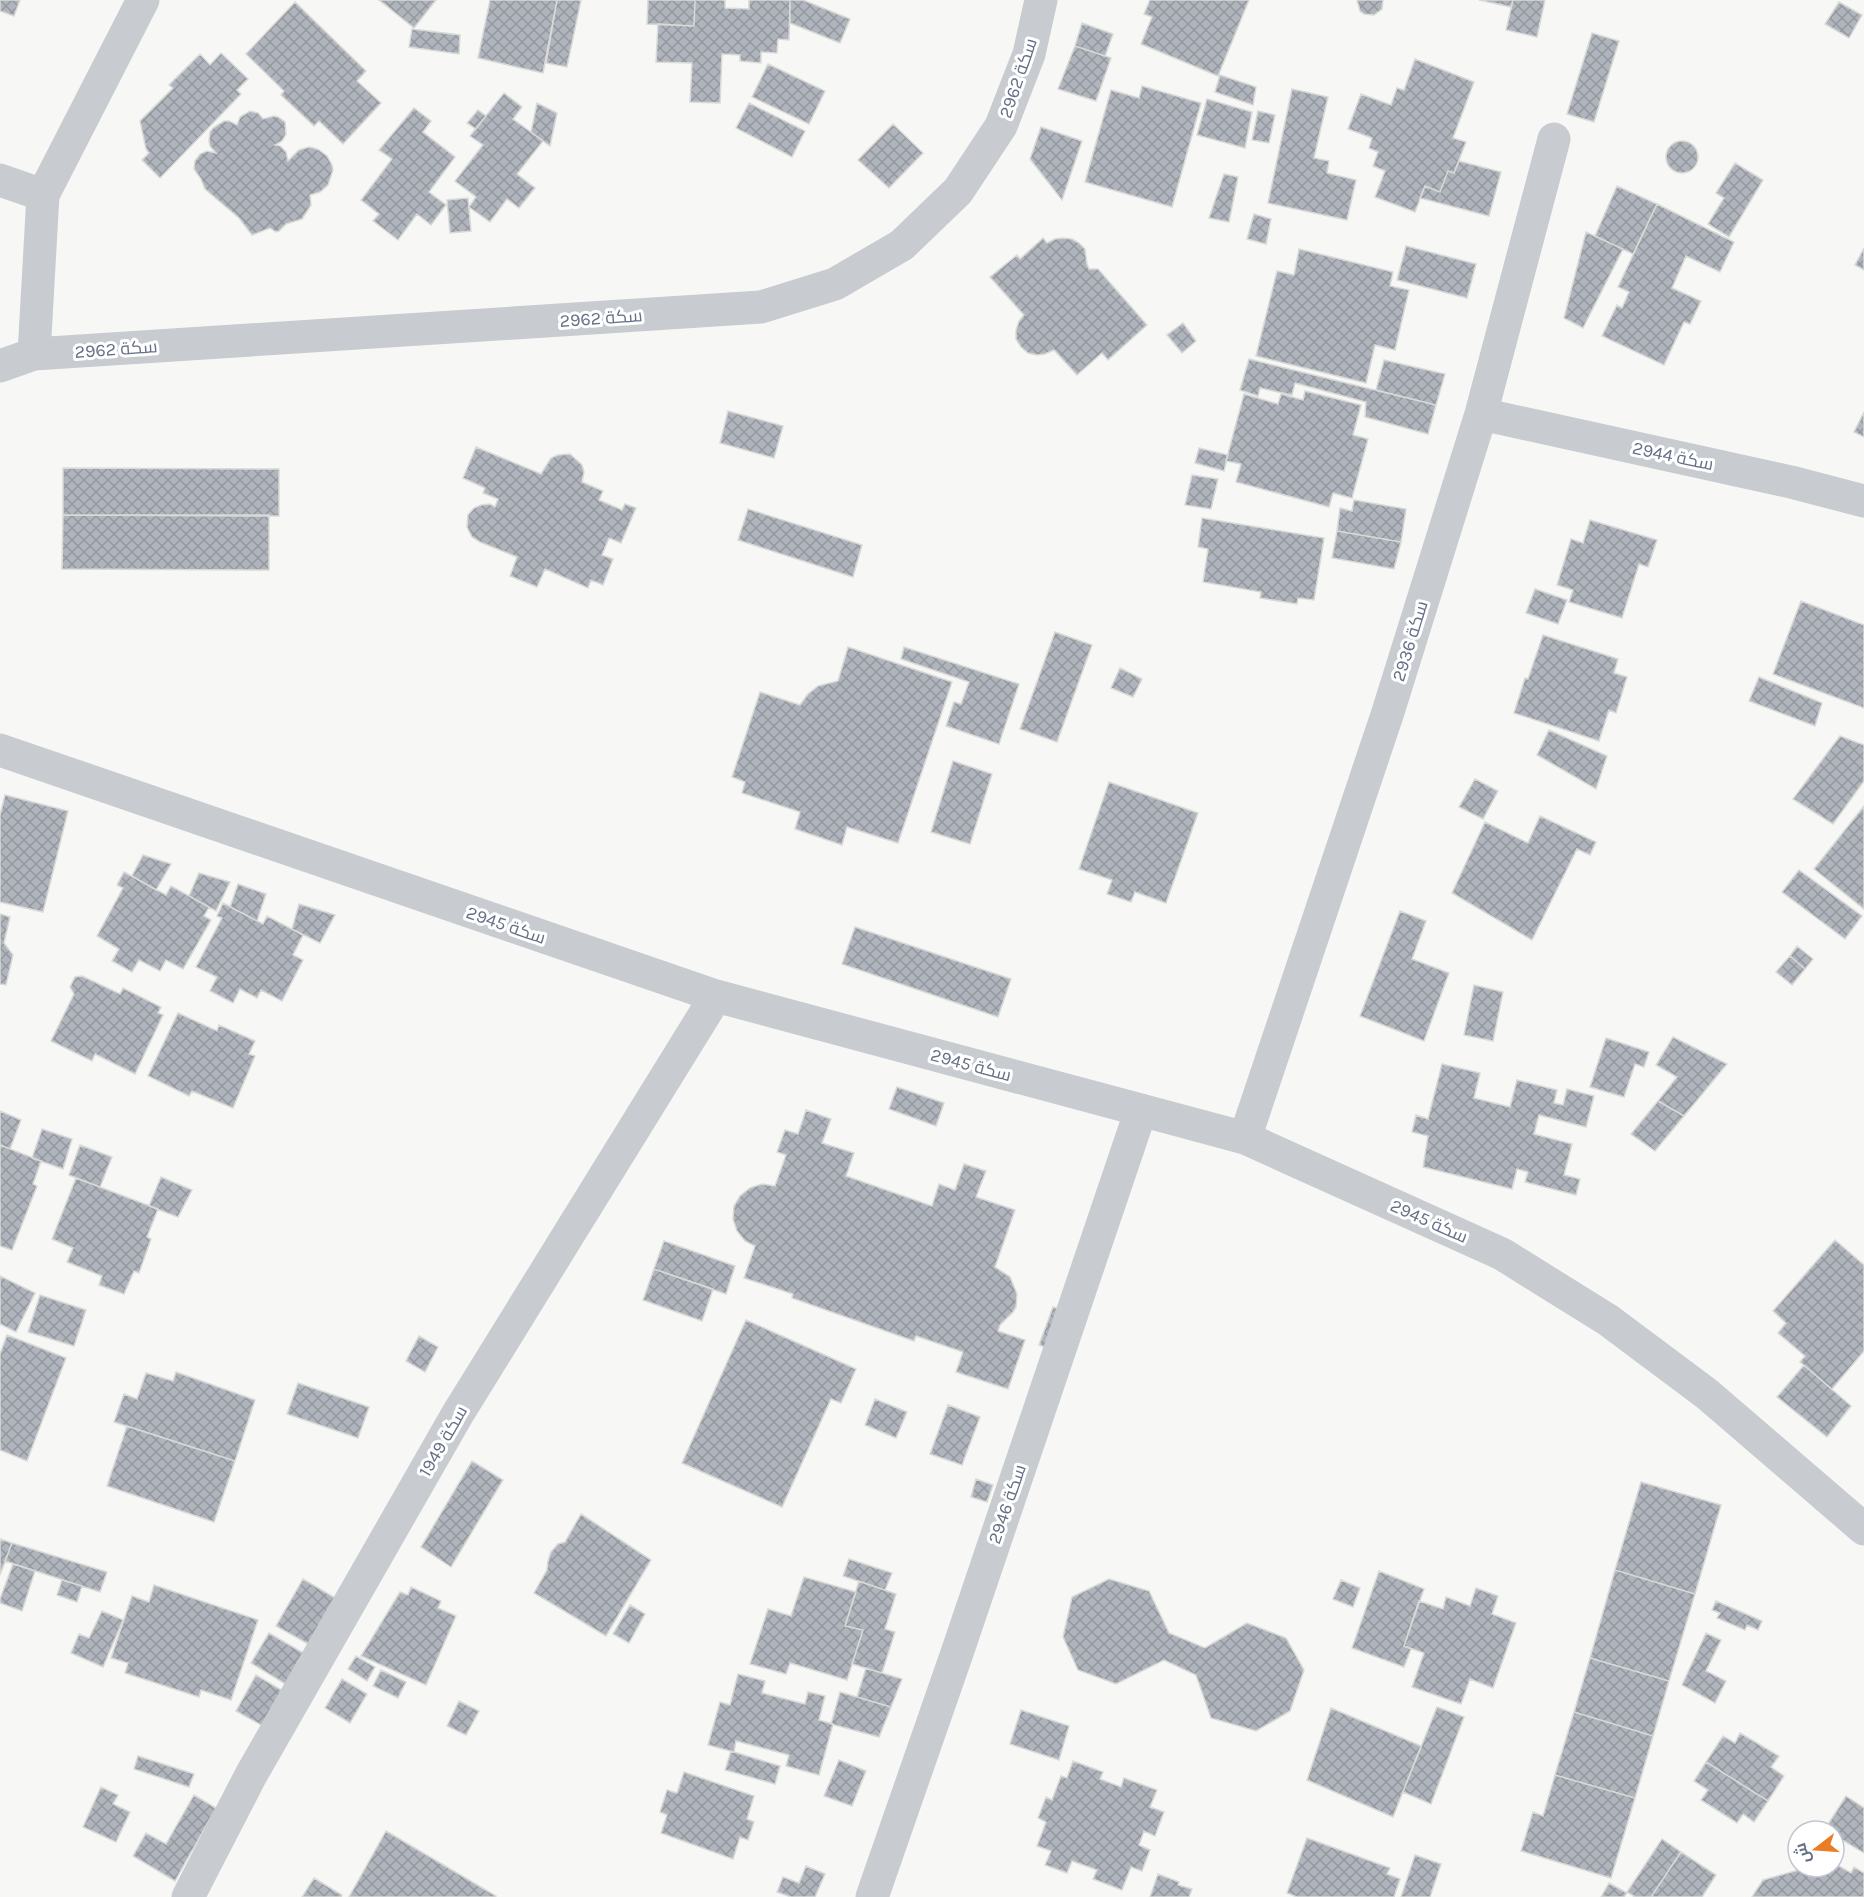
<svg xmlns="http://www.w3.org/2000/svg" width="1864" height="1897" viewBox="0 0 1864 1897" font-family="Karla,Cairo,sans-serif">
<defs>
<pattern id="building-cross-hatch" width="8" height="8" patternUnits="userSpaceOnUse" patternTransform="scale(1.5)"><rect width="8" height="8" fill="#b0b5bd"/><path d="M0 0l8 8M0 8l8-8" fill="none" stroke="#93989f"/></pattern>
</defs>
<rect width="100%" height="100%" fill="#f7f8f5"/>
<!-- building -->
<path fill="url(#building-cross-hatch)" stroke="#d9dad7" stroke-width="1.5" d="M0,0H20L14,16L0,11Z
M379,0H436L414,28Z
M490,0H557L543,73L478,58Z
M557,0H581L567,67L546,63Z
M648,0H695L694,26L647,24Z
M695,0H725V8L749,9V0H790L789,40L778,39L777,53L761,52V63L740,61V55L722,54L720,103L690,102L692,63L656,62L658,24L694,26Z
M790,0H803L850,19L840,43L790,23Z
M1150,0H1249L1218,76L1141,44L1152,17L1144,14Z
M1357,0H1383L1382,9L1374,15L1364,14L1360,11Z
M1479,0H1513L1511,7Z
M1513,0H1545L1537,37L1506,30Z
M295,2L366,71L357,81L381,103L343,144L319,121L314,126L281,95L284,91L246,54Z
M1839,2L1862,15L1849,38L1825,24Z
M1082,23L1113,34L1105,56L1075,46Z
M412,29L460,35L459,54L409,47Z
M1592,33L1619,41L1594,122L1567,114Z
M1075,46L1111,58L1096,101L1058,89Z
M221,53L248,79L237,90L241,94L160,178L142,160L149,153L146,149L140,121L173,88L169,85L200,54L210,65Z
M1415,59L1474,82L1453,138L1466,142L1454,173L1448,171L1440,192L1425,186L1415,212L1375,197L1385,171L1373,166L1378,152L1369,148L1372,138L1348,129L1361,94L1391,105L1397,88L1404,90Z
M768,64L825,91L809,124L752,97Z
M1220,75L1256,87L1253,105L1215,92Z
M1142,86L1201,103L1172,207L1085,182L1111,90L1139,98Z
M1292,89L1328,97L1314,158L1329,161L1327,173L1356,180L1347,220L1268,203Z
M504,93L522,107L513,119L543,141L517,174L535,188L519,208L507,199L490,222L469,207L476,197L455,181L483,145L470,136Z
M1207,99L1252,112L1245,148L1197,135Z
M537,103L557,113L550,146L531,132Z
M749,103L805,131L792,157L736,128Z
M414,108L431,121L423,132L455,157L429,192L446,205L431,225L417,214L398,240L373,221L379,214L361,200L392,159L379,150Z
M478,110L486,116L476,129L467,123Z
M250,111L258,113L263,119L274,116L278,117L285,122L286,134L282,141L275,145L280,146L286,152L288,161L299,150L309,147L314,148L319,150L327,156L332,165L333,170L328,185L320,192L310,195L311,205L302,219L286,224L279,231L276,232L270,228L252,235L239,218L205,189L201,179L194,169L195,161L200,154L207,151L216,153L210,146L209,141L210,132L213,128L224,121H229L237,125L240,117Z
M1258,111L1275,115L1269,143L1252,140Z
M893,124L923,153L889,188L858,160Z
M1041,127L1082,141L1062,200L1030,159Z
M1666 157a16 16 0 1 1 32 0a16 16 0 1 1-32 0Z
M1459,161L1501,172L1489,216L1420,198L1425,186L1440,192L1448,171L1454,173Z
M1735,163L1763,180L1729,237L1708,224L1724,198L1716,193Z
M1224,174L1238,177L1229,222L1209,218Z
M1617,186L1657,204L1633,254L1595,236Z
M468,198L471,231L450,233L447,200Z
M1657,204L1734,242L1720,272L1686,256L1672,288L1701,301L1690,324L1684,322L1664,365L1602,336L1617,305L1622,308L1629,292L1618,287Z
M1254,214L1271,219L1266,244L1247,239Z
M1586,232L1623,249L1583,328L1564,318Z
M1043,238L1047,243L1055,239L1063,238L1072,239L1079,243L1085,249L1087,264L1089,269H1098L1147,325L1108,360L1102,353L1077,375L1054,350L1045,354L1037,355L1028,353L1021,347L1016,339V330L1019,321L1024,315L990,277L1017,255L1020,259Z
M1406,246L1476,264L1467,298L1397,280Z
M1864,248V270L1855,265Z
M1299,249L1393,272L1390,286L1409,290L1395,350L1375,345L1366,383L1256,356L1277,271L1294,275Z
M1183,323L1196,341L1182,353L1167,335Z
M1249,359L1436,405L1428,434L1365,417L1366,402L1295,383L1292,395L1260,388L1258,396L1240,390Z
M1384,360L1445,374L1436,405L1376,390Z
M1305,391L1361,405L1353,435L1368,439L1352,498L1333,493L1329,507L1236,482L1241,464L1226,461L1244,394L1278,404L1281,394L1303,400Z
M728,411L783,426L774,458L720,443Z
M1864,412V437L1854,432Z
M476,447L541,474L551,458L558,455L570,454L582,465L584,472L582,482L603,491L599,500L622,510L625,504L636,508L621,543L609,538L602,555L613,559L603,585L591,580L588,588L545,569L537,587L510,576L517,557L480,542L472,537L467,527L468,515L474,508L481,505L490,504L495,507L498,499L483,493L485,488L463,478Z
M1199,448L1228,455L1224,471L1195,463Z
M63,468L279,469V516L63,515Z
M1192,475L1218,479L1211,509L1185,505Z
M1354,500L1406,509L1401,542L1337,531L1340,508L1352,511Z
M748,509L862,545L853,577L738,540Z
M63,515H269V570L62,569Z
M1202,518L1324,538L1314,600L1298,598L1297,604L1260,598L1261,592L1203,582L1208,549L1198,547Z
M1590,520L1657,540L1648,567L1639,564L1622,618L1569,602L1573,590L1557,585L1571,539L1583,543Z
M1337,531L1401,542L1394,569L1332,558Z
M1535,589L1567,600L1558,624L1526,613Z
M1801,601L1864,625V708L1773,674Z
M1055,632L1092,645L1057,742L1020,729Z
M1543,635L1618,659L1614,673L1627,677L1616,713L1609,710L1599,741L1514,713L1525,678L1528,679Z
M848,647L952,682L898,843L847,827L842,845L795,829L800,812L742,793L745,782L732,777L760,692L800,705L808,694L818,686L838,681Z
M904,647L1019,684L999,744L946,726L954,702L961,704L969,682L901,659Z
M1120,668L1142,679L1133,697L1111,688Z
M1759,677L1822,703L1815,726L1749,701Z
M1549,730L1607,756L1596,789L1537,755Z
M1840,736L1864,745V781L1833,824L1793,799Z
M953,761L992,774L970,844L931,832Z
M1475,779L1498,791L1483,819L1459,807Z
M1109,782L1198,813L1166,903L1135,892L1131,902L1107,894L1112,880L1079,869Z
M5,795L68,811L43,912L0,902V815Z
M1864,806V909L1814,869Z
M1540,816L1596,842L1590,855L1577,849L1532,940L1452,893L1485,822L1528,843Z
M143,855L171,864L156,890L132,876Z
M1799,870L1862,916L1845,939L1782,892Z
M124,872L166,895L171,886L209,907L204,916L211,920L183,969L166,960L160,971L139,960L132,972L112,961L119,949L97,936L123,888L117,885Z
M199,873L230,882L216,911L189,896Z
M238,884L266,894L257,921L230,907Z
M223,903L263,924L267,916L303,935L293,955L303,960L282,1001L261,990L257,998L240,989L233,1003L210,991L217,977L196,967L222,918L217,916Z
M299,904L335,915L320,943L292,929Z
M1400,911L1426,921L1412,959L1449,973L1424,1041L1360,1016Z
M0,914L10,917L4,943L13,955L6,985L0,984Z
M855,927L1011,979L998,1017L842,964Z
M1797,946L1813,959L1805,969L1790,956Z
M1790,956L1805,969L1792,985L1776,972Z
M82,976L120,994L123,988L161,1007L158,1013L163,1015L135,1074L95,1054L92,1061L51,1041L74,994L70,987L75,977Z
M1474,985L1503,992L1493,1041L1464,1035Z
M178,1013L217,1031L219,1025L255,1041L249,1054L255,1056L233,1108L192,1091L189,1096L148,1076Z
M1673,1037L1727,1064L1684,1116L1658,1101L1677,1077L1656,1065Z
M1606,1038L1649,1052L1644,1067L1635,1064L1624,1097L1590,1087Z
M1442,1064L1480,1073L1474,1098L1510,1107L1517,1080L1557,1090L1554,1103L1563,1105L1567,1089L1594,1096L1586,1127L1539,1115L1534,1134L1572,1144L1564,1175L1580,1179L1576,1195L1525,1182L1528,1172L1517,1169L1512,1189L1423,1167L1428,1136L1412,1132L1416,1115L1428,1119Z
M897,1087L944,1103L936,1126L889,1109Z
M1658,1101L1684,1116L1655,1151L1631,1134Z
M806,1110L831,1119L822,1143L854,1153L846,1176L932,1206L939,1184L955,1190L964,1164L986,1171L976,1197L1015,1210L995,1267L1010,1277L1017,1294L1016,1307L1013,1312L1000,1325L998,1331L1025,1340L1008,1389L956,1372L963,1352L916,1336L914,1341L792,1298L793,1294L744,1278L755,1246L745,1241L737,1231L733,1219L734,1206L740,1196L750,1188L762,1184L775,1186L786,1155L777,1152L785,1130L798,1134Z
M0,1111L21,1120L10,1149L0,1145Z
M42,1129L72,1139L63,1169L32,1158Z
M0,1145L41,1161L33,1184L37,1186L12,1250L0,1246Z
M80,1145L112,1157L100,1187L69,1175Z
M161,1177L192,1190L178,1217L149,1206Z
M76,1178L158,1209L147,1237L151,1239L139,1273L134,1271L124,1294L99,1285L102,1276L67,1262L73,1248L52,1239Z
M1835,1240L1864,1265V1351L1832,1389L1800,1362L1805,1356L1778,1333L1786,1323L1773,1311Z
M664,1241L735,1266L726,1294L654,1269Z
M654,1269L713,1289L702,1321L643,1300Z
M0,1276L35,1293L16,1332L0,1324Z
M40,1295L86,1310L74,1346L28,1332Z
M1053,1307L1073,1314L1060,1352L1039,1345Z
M746,1320L856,1369L841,1403L831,1399L782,1507L682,1463Z
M7,1335L66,1358L27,1461L0,1450V1354Z
M419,1336L438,1347L425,1372L406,1361Z
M1804,1365L1851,1406L1827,1437L1777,1397Z
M176,1372L255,1400L235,1461L114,1422L124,1394L137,1399L146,1373L173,1381Z
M298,1383L369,1407L358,1438L287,1414Z
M875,1399L907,1412L896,1438L865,1425Z
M948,1405L980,1417L962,1465L930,1454Z
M127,1426L235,1461L214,1522L107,1486Z
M472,1461L503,1480L451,1567L421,1547Z
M976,1479L993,1485L987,1502L971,1497Z
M1641,1482L1721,1505L1695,1594L1615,1570Z
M581,1514L651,1560L606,1636L534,1593L547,1570L548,1561L551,1552L558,1544L565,1542Z
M0,1539L12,1543L0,1575Z
M12,1543L107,1572L100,1592L5,1561Z
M849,1559L892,1573L885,1590L843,1576Z
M13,1564L35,1571L22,1611L0,1603V1599Z
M1615,1570L1695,1594L1669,1681L1590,1658Z
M1379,1571L1424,1589L1404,1646L1411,1649L1404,1667L1352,1648Z
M804,1577L856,1592L845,1626L863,1630L847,1680L790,1663L786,1674L750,1664L768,1609L791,1616Z
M303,1579L337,1599L310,1645L276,1626Z
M1109,1579L1149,1591L1169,1633L1205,1648L1247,1623L1286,1638L1304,1670L1290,1711L1256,1731L1211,1718L1196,1675L1164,1660L1116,1684L1078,1670L1063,1637L1072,1597Z
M62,1580L82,1586L77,1602L57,1595Z
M1341,1580L1360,1588L1353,1607L1333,1599Z
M859,1581L896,1594L885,1629L895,1632L882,1673L852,1664L863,1630L845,1626Z
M154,1585L258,1620L231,1700L201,1690L199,1697L125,1673L128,1663L111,1658L132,1596L149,1602Z
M411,1587L441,1601L438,1608L456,1616L426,1685L361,1656L400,1592L408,1595Z
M1476,1588L1498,1596L1492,1614L1516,1623L1493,1688L1470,1679L1461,1704L1412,1687L1424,1653L1404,1646L1419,1601L1443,1609L1446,1597L1470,1606Z
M1716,1601L1762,1621L1758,1630L1747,1625L1745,1630L1717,1618L1720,1613L1712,1610Z
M630,1605L645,1614L629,1643L613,1634Z
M102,1611L123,1620L103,1667L71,1653L79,1634L89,1638Z
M269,1633L305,1654L287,1685L251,1663Z
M1706,1633L1721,1640L1706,1671L1726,1681L1715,1703L1682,1685Z
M356,1656L375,1667L367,1681L348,1669Z
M1590,1658L1669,1681L1653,1736L1574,1712Z
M866,1668L902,1679L891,1707L857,1697Z
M381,1670L406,1682L398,1698L373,1686Z
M738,1674L765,1681L762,1693L805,1704L808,1692L825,1696L819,1720L833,1724L819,1775L786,1766L789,1755L736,1741L734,1752L708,1745L720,1702L730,1705Z
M256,1675L283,1691L263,1726L236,1711Z
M342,1679L367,1694L350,1723L325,1708Z
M840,1692L891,1707L879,1737L831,1724Z
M459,1701L479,1711L466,1735L447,1726Z
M1437,1707L1464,1717L1431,1804L1403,1792Z
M1331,1708L1421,1746L1393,1817L1307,1780Z
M1021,1710L1069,1726L1059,1760L1010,1744Z
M1574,1712L1653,1736L1635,1798L1555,1775Z
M1740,1733L1779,1756L1771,1767L1784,1776L1768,1801L1706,1762L1723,1736L1735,1743Z
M731,1751L780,1766L775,1784L725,1770Z
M138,1756L194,1774L189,1787L134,1769Z
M839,1760L866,1771L852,1806L824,1796Z
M1073,1761L1103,1772L1100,1779L1121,1787L1124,1778L1157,1790L1150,1807L1164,1812L1155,1836L1144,1831L1139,1845L1150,1850L1142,1871L1131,1867L1122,1890L1093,1879L1097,1870L1072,1861L1067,1873L1045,1865L1051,1851L1037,1846L1046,1822L1038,1818L1046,1797L1052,1800L1061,1776L1067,1778Z
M1706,1762L1768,1801L1754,1822L1743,1814L1737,1823L1701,1800L1708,1790L1694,1781Z
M684,1772L754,1796L747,1819L754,1822L748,1840L740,1837L733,1859L661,1833L667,1815L660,1812L667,1790L677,1793Z
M1555,1775L1635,1798L1611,1878L1521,1851L1533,1812L1543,1816Z
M101,1787L118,1795L113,1804L130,1812L116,1842L83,1827Z
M194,1795L216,1808L175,1881L133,1856L146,1833L166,1844Z
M1846,1796L1864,1808V1853L1834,1835V1831L1825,1829Z
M386,1831L496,1896L495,1897H349Z
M1307,1838L1390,1868L1387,1874L1400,1879L1394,1897H1297L1287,1893Z
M1662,1839L1681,1852L1651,1897H1635L1627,1892Z
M1681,1852L1716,1875L1702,1897H1651Z
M1415,1855L1441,1864L1430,1897H1401Z
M1834,1863L1851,1873L1854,1867L1864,1873V1897H1752L1763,1880L1809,1867H1834Z
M806,1866L825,1874L815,1897H791L777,1892L783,1877L799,1883Z
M1158,1874L1179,1882L1178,1885L1192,1889L1189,1897H1150Z
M314,1878L342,1895L341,1897H302Z
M1609,1883L1627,1893L1624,1897H1601Z"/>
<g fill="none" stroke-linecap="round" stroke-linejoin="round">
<!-- street -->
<path stroke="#c8cbcf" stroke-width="33" d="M0,180L43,195
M34,354L43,195L143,0
M0,366L34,354L761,307L835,284L902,245L958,191L1001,126L1029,54L1041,0
M1481,414L1791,482L1864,501
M0,750L716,996L1245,1138L1502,1254L1608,1320L1707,1394L1864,1529
M1245,1138L1388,712L1481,414L1554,139
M188,1897L251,1775L457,1415L716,996
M872,1897L957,1653L1141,1110"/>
</g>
<g text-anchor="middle" stroke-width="6" stroke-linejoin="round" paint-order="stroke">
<!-- street labels -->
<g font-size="18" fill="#667187" stroke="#fff">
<text transform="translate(1018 78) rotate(-71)" y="6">سكة 2962</text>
<text transform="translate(601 318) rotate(-4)" y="6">سكة 2962</text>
<text transform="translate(116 349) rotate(-4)" y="6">سكة 2962</text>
<text transform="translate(1673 456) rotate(12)" y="6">سكة 2944</text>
<text transform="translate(1410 641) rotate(-73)" y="6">سكة 2936</text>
<text transform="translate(506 925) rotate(19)" y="6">سكة 2945</text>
<text transform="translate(971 1065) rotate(15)" y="6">سكة 2945</text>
<text transform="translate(1429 1221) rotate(24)" y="6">سكة 2945</text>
<text transform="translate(443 1441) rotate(-60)" y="6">سكة 1949</text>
<text transform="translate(1007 1504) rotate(-71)" y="6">سكة 2946</text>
</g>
</g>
<!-- north arrow -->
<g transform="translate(1816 1849) rotate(253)"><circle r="28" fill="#ffffff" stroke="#c2c6cf" stroke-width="1.5"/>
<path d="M0-4.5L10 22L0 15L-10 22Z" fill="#e97d24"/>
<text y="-9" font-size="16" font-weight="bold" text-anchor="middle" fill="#667187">ش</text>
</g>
</svg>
